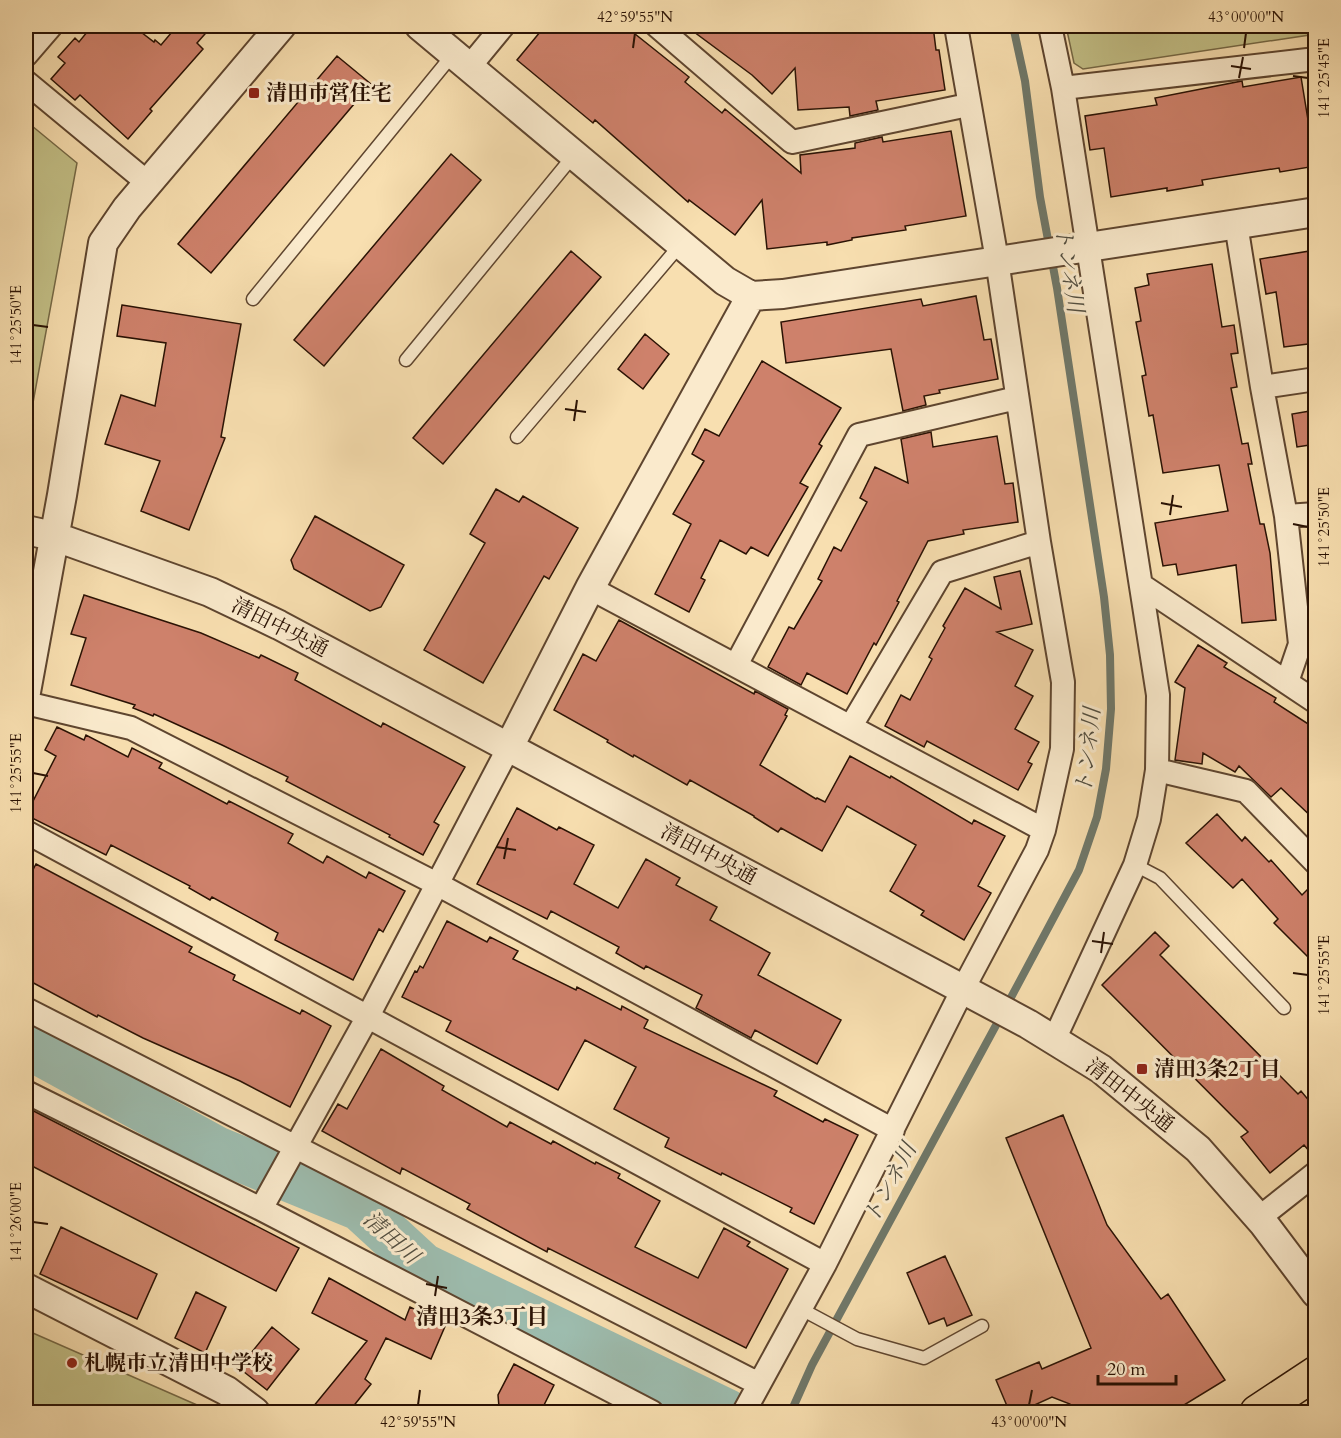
<svg xmlns="http://www.w3.org/2000/svg" width="1341" height="1438" viewBox="0 0 1341 1438" font-family="Cardo,'Noto Serif JP',serif">
<rect width="100%" height="100%" fill="#f8dfb0"/>
<filter id="stains"><feTurbulence type="fractalNoise" baseFrequency=".00333" numOctaves="4"/><feColorMatrix values="0 0 0 0 .2 0 0 0 0 .09 0 0 0 0 .02 0 0 0 .5 -.17"/></filter>
<radialGradient id="worn" r=".72"><stop offset=".6" stop-color="#630" stop-opacity="0"/><stop offset="1" stop-color="#630" stop-opacity=".3"/></radialGradient>
<!-- green -->
<path fill="#c3c087" stroke="#766946" stroke-width="1.5" d="M1066,26H1315L1316,34L1083,69L1074,63Z
M26,121L77,163L30,419L26,418Z
M26,1330L213,1412H26Z"/>
<g fill="none" stroke-linecap="round" stroke-linejoin="round">
<!-- stream -->
<path stroke="#6f786a" stroke-width="8" d="M1007,1005L1079,870L1097,817L1106,769L1111,709L1110,655L1104,597L1057,288L1040,197L1025,81L1013,26
M791,1412L812,1365L1001,1016"/>
<!-- river -->
<path stroke="#9dbcae" stroke-width="46" d="M26,1045L216,1149L360,1208L423,1266L727,1412"/>
</g>
<!-- building -->
<path fill="#ce816b" stroke="#2a1204" stroke-width="1.5" d="M92,26H133L154,42L155,40L161,45L177,26H212L197,43L203,49L150,109L152,111L128,139L80,95L75,100L51,79L65,63L58,57L75,38L79,42Z
M545,26H625L689,77L685,82L722,113L725,109L801,173L800,155L855,148V143L882,137L883,142L951,131L966,216L905,226L906,230L852,238V240L827,245V242L767,249L762,200L735,235L689,200L688,202L595,120L593,123L517,60Z
M686,26H933L936,50H939L945,90L876,101L878,110L850,116L849,107L798,110L795,68L772,94L752,75Z
M337,56L371,84L211,273L178,244Z
M1301,77L1309,126L1312,125L1316,166L1280,172L1279,168L1202,180L1203,185L1167,191V188L1111,197L1104,148L1090,150L1085,116L1157,105L1155,98L1242,81L1243,87Z
M451,154L481,180L324,366L294,340Z
M1316,250V343L1284,347L1276,292L1266,294L1260,259Z
M571,251L601,277L443,464L413,438Z
M1212,264L1222,327L1234,325L1238,353L1231,354L1237,387L1231,388L1242,444L1248,443L1252,464H1248L1260,524H1264L1270,553L1276,620L1242,623L1236,565L1178,575L1176,564L1163,566L1155,523L1228,511L1219,465L1163,473L1153,415L1149,416L1142,376L1146,375L1136,322L1141,321L1135,288L1149,285L1147,274Z
M976,296L984,340L991,339L998,379L939,390L940,393L924,396L926,405L903,411L891,349L786,363L781,322L921,299L923,306Z
M122,305L241,324L221,437L225,438L189,530L141,511L160,461L105,444L121,395L155,406L166,343L117,336Z
M645,334L669,354L643,389L618,369Z
M762,361L841,408L819,444L822,446L800,483L808,487L768,556L751,547L746,554L720,540L701,578L705,580L689,612L655,594L691,524L673,514L704,461L692,454L705,429L719,436Z
M1316,410V444L1297,447L1292,414Z
M931,432L933,447L997,436L1005,484L1013,483L1018,522L963,530L964,534L928,541L897,601L899,602L876,645L874,643L847,694L807,673L801,685L768,667L789,627L794,629L822,581L818,579L834,547L841,551L867,502L860,498L875,467L908,483L901,439Z
M496,489L519,502L523,496L578,528L549,579L544,576L483,683L424,650L485,543L470,534Z
M315,516L404,565L381,607L370,611L294,569L291,560Z
M1020,571L1032,624L997,632L1033,650L1015,686L1033,696L1015,729L1039,742L1028,762L1032,764L1018,790L927,741L924,747L885,726L901,695L910,700L932,659L929,657L945,628L943,626L965,588L1001,609L994,577Z
M84,595L201,633L259,658L261,655L298,673L295,680L381,727L383,723L465,767L434,822L439,825L423,855L389,837L390,835L286,781L288,777L222,745L154,714L153,716L133,708L135,705L71,685L86,638L71,634Z
M619,620L754,694L755,691L788,709L785,715L787,716L760,765L816,799L817,798L825,802L850,756L890,778L891,776L972,824L974,820L1005,836L978,886L991,893L964,940L921,915L924,911L890,891L916,845L847,806L822,851L781,828L778,832L754,817V816L690,780L687,785L634,755L633,757L607,742L608,740L554,710L583,654L596,661Z
M1198,645L1227,663L1224,667L1276,698L1274,702L1316,729V821L1281,788L1271,797L1239,766L1235,772L1203,753L1202,764L1175,760L1185,688L1175,682Z
M57,727L84,740L86,735L128,757L132,748L162,763L159,768L227,804L229,801L293,834L288,843L323,863L327,856L366,878L369,872L405,891L383,932L379,929L353,980L275,940L278,933L212,897L210,900L189,888L190,886L111,845L106,855L26,815L56,756L45,750Z
M517,808L557,830L559,827L594,845L574,884L618,908L646,859L680,878L676,885L717,907L710,920L770,953L758,975L841,1020L817,1064L755,1030L751,1038L696,1008L702,995L646,966L644,969L616,953L619,947L551,911L547,919L477,884Z
M1217,814L1242,841L1245,837L1269,862L1271,860L1302,895L1316,881V965L1274,923L1278,919L1242,879L1233,888L1186,843Z
M36,864L192,947L189,952L235,975L233,980L300,1014L302,1010L331,1026L290,1107L240,1081L143,1038L98,1015L97,1017L26,979V883Z
M447,921L487,942L490,937L518,951L513,959L576,990L577,987L621,1010L622,1006L648,1020L644,1028L777,1091L774,1096L823,1122L825,1119L858,1135L814,1224L790,1212L792,1208L722,1173L721,1175L665,1147L669,1138L614,1109L636,1067L585,1040L558,1090L446,1031L451,1021L402,997L415,971L417,972L420,966L423,968Z
M1155,932L1169,946L1160,955L1298,1094L1301,1091L1316,1109V1159L1304,1145L1270,1173L1241,1137L1248,1132L1102,985Z
M381,1049L444,1086L442,1090L507,1127L510,1122L551,1144L553,1141L595,1164L596,1162L620,1174L618,1178L660,1201L635,1247L698,1278L724,1228L750,1242L747,1246L788,1269L746,1348L548,1248L547,1252L467,1209L470,1204L402,1168L400,1174L322,1131L338,1104L347,1109Z
M26,1107L299,1248L276,1291L26,1163Z
M1063,1115L1107,1225L1161,1299L1168,1294L1225,1380L1171,1413H1074L1070,1404L1052,1397L1017,1413H1010L996,1380L1039,1362L1042,1369L1091,1348L1006,1138Z
M61,1227L157,1274L137,1319L40,1274Z
M945,1256L972,1315L947,1326L944,1318L929,1324L907,1273Z
M329,1278L405,1320L410,1307L446,1324L431,1359L386,1338L365,1379L371,1384L348,1413H308L367,1341L312,1313Z
M196,1292L226,1307L205,1353L175,1338Z
M272,1327L299,1349L267,1390L239,1368Z
M514,1364L554,1385L540,1413H509L499,1407L498,1395Z"/>
<g fill="none" stroke-linecap="round" stroke-linejoin="round">
<!-- service casing -->
<g stroke="#5e452f" stroke-width="15">
<path id="service" d="M253,299L454,53
M406,360L574,155
M517,437L681,244
M1135,865L1160,878L1284,1008
M801,1309L857,1339L924,1358L982,1326"/>
</g>
<!-- minor casing -->
<g stroke="#5e452f" stroke-width="26">
<path id="minor" d="M657,26L792,142L968,105
M1050,26L1063,88L1158,695L1157,770L1149,819L1135,865L1054,1040
M26,55L51,26
M470,66L503,26
M26,82L148,183
M1063,88L1316,59
M1236,224L1262,387L1286,516L1300,644L1287,682
M1262,387L1316,379
M1286,516L1316,514
M1141,585L1316,702
M590,588L1044,830
M736,665L859,435L1017,398
M26,703L131,728L437,884L893,1130
M851,726L942,572L1039,542
M1157,770L1246,791L1316,863
M26,832L825,1264
M26,1009L759,1384
M26,1092L261,1209L652,1412
M261,1209L367,1018L509,747
M1259,1218L1316,1173
M744,1412L825,1264L963,989L1037,850L1044,830L1062,749L1063,682L1039,542L997,260L956,26"/>
</g>
<!-- tertiary casing -->
<g stroke="#5e452f" stroke-width="32">
<path id="tertiary" d="M420,26L725,281L751,296L783,294L1316,212
M26,530L53,536L210,592L279,625L1028,1024L1101,1069L1198,1149L1264,1224L1316,1293
M26,692L62,495L103,243L127,208L281,26
M509,747L590,588L751,296
M26,1288L227,1391L255,1412"/>
</g>
<!-- primary casing -->
<g stroke="#2a1204" stroke-width="36">
<path id="primary" d="M1257,1412L1316,1373"/>
</g>
<!-- service -->
<use href="#service" stroke="#faeacc" stroke-width="12"/>
<!-- minor -->
<use href="#minor" stroke="#faeacc" stroke-width="22"/>
<!-- tertiary -->
<use href="#tertiary" stroke="#faeacc" stroke-width="28"/>
<!-- primary -->
<use href="#primary" stroke="#f8dfb0" stroke-width="33"/>
</g>
<!-- ticks -->
<path fill="none" stroke="#2a1204" stroke-width="2" d="M633,48L635,33M1244,48L1246,33M1231,66L1251,69M1293,76L1308,78M1239,78L1243,57M33,325L48,327M565,409L586,412M574,421L577,400M1161,503L1182,507M1170,515L1173,495M1293,524L1308,527M33,773L48,776M496,847L516,850M504,859L508,838M1092,941L1113,944M1101,953L1104,932M1293,973L1308,975M33,1222L48,1224M426,1284L447,1288M435,1296L438,1276M418,1405L420,1390M1029,1405L1032,1390"/>
<!-- markers -->
<g fill="#8f2418" stroke="#faeacc" stroke-width="2">
<rect x="248" y="87" width="12" height="12" rx="3"/>
<rect x="1136" y="1063" width="12" height="12" rx="3"/>
<circle cx="72" cy="1363" r="6"/>
</g>
<g text-anchor="middle" stroke-width="6" stroke-linejoin="round" paint-order="stroke">
<!-- poi labels -->
<g font-size="21" font-weight="bold" fill="#2a1204" stroke="#faeacc" text-anchor="start">
<text x="266" y="100">清田市営住宅</text>
<text x="1154" y="1076">清田3条2丁目</text>
<text x="84" y="1370">札幌市立清田中学校</text>
</g>
<!-- street labels -->
<g font-size="21" fill="#2a1204" stroke="#faeacc">
<text transform="translate(280 627) rotate(27)" y="7">清田中央通</text>
<text transform="translate(709 854) rotate(28)" y="7">清田中央通</text>
<text transform="translate(1130 1095) rotate(38)" y="7">清田中央通</text>
</g>
<!-- water labels -->
<g font-size="22" font-style="italic" fill="#524e40" stroke="#faeacc">
<text transform="translate(1070 269) rotate(81)" y="8">トンネ川</text>
<text transform="translate(1087 751) rotate(-84)" y="8">トンネ川</text>
<text transform="translate(889 1183) rotate(-62)" y="8">トンネ川</text>
<text transform="translate(392 1237) rotate(42)" y="8">清田川</text>
</g>
<!-- neighbourhood labels -->
<g font-size="22" font-weight="bold" fill="#2a1204" stroke="#faeacc">
<text x="482" y="1324">清田3条3丁目</text>
</g>
</g>
<!-- margin -->
<rect width="1341" height="1438" fill="none" stroke="#f8dfb0" stroke-width="66"/>
<!-- scale -->
<path d="M1098 1375v9h78v-9" fill="none" stroke="#2a1204" stroke-width="3"/>
<text x="1107" y="1375" font-size="18" fill="#2a1204" stroke="#faeacc" stroke-width="4.5" paint-order="stroke">20 m</text>
<rect x="33" y="33" width="1275" height="1372" fill="none" stroke="#2a1204" stroke-width="2"/>
<g font-size="15" text-anchor="middle" fill="#2a1204">
<text x="635" y="22">42°59'55"N</text>
<text x="1246" y="22">43°00'00"N</text>
<text transform="translate(1324 78) rotate(-90)" y="5">141°25'45"E</text>
<text transform="translate(16 325) rotate(-90)" y="5">141°25'50"E</text>
<text transform="translate(1324 527) rotate(-90)" y="5">141°25'50"E</text>
<text transform="translate(16 773) rotate(-90)" y="5">141°25'55"E</text>
<text transform="translate(1324 975) rotate(-90)" y="5">141°25'55"E</text>
<text transform="translate(16 1222) rotate(-90)" y="5">141°26'00"E</text>
<text x="418" y="1427">42°59'55"N</text>
<text x="1029" y="1427">43°00'00"N</text>
</g>
<rect width="100%" height="100%" filter="url(#stains)"/>
<rect width="100%" height="100%" fill="url(#worn)"/>
</svg>
